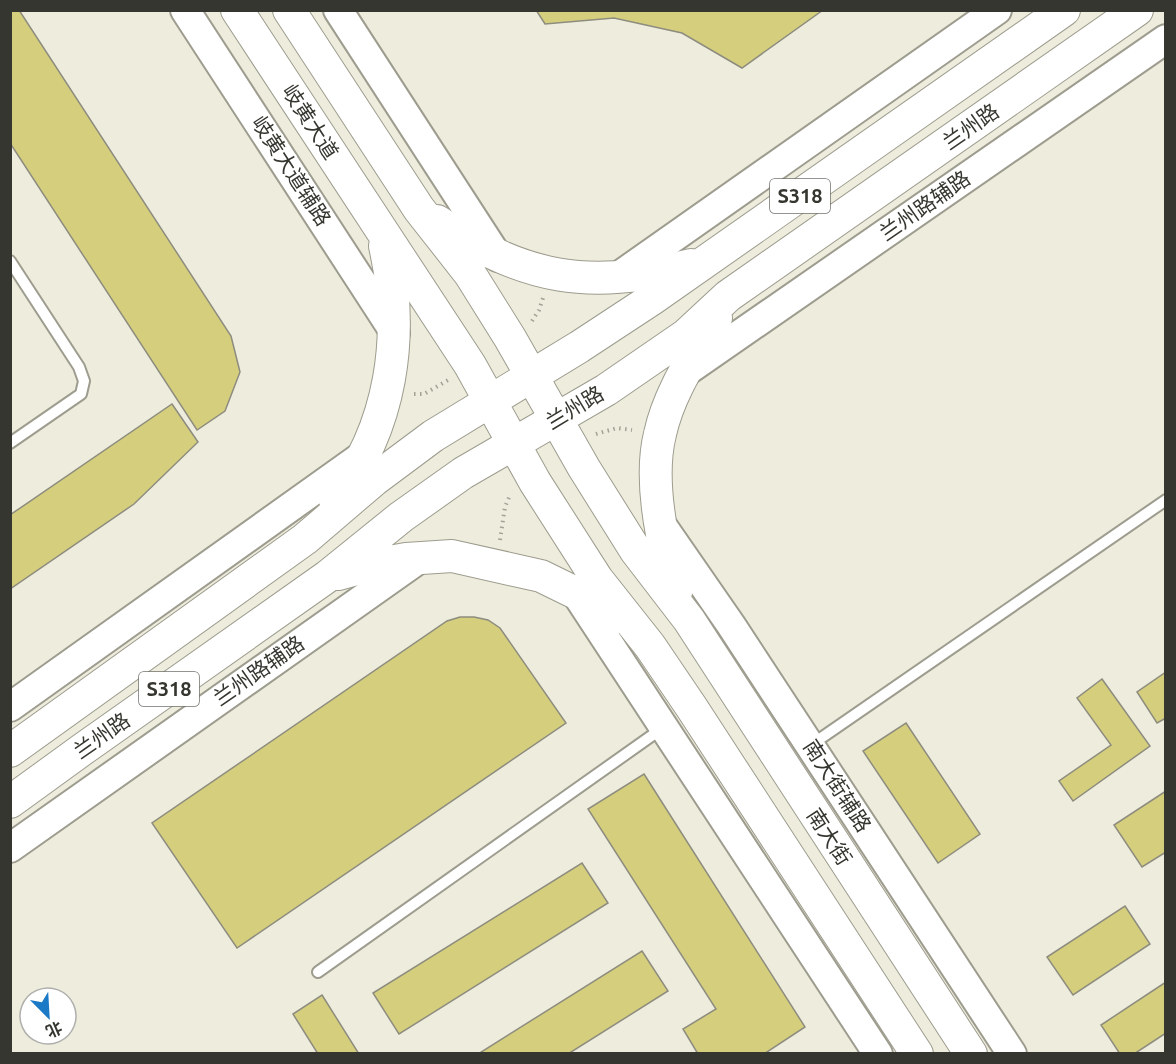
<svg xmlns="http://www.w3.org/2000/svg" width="1176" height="1064" viewBox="0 0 1176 1064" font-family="Ubuntu,'Noto Sans SC',sans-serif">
<rect width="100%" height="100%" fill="#edecdd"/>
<!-- building -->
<path fill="#d5cf7d" stroke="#8d8c7e" stroke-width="1.5" d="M10,10H19L231,336L240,372L225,411L197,430L10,143Z
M536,10H823L742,68L682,33L614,18L545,24Z
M172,404L198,442L134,504L10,589V515Z
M460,617H474L488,620L500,628L566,723L237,948L152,823L447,621Z
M1166,672V718L1157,723L1137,692Z
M1102,679L1150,746L1073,801L1059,781L1111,745L1077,698Z
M906,723L980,834L938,863L863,751Z
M644,774L805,1027L764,1054H698L683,1029L716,1009L588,809Z
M1166,791V852L1142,867L1114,825Z
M582,863L608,903L399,1034L373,993Z
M1125,906L1150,944L1073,995L1047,957Z
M642,951L668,991L568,1054H478Z
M1166,982V1033L1134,1054H1120L1101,1025Z
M322,995L359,1054H318L293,1014Z"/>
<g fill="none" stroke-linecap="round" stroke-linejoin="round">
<!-- lane casing -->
<g stroke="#9d9c8e" stroke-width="14">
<path id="lane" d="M10,261L79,367L84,381L81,394L10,443
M811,745L1166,500
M318,972L664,727"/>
</g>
<!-- secondary casing -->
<g stroke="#9d9c8e" stroke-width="32">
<path id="secondary" d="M185,10L395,333
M338,10L498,257
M616,278L997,10
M684,373L1166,39
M659,521L731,625L1012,1054
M575,592L878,1054
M10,707L362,456
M10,848L419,559"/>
</g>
<!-- primary casing -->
<g stroke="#9d9c8e" stroke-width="34">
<path id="primary" d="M237,10L470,365L535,482L597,579L650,646L692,708L917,1054
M289,10L419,209L470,274L510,338L584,468L636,551L689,620L971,1054
M437,221C524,280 590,290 691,265
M335,500C392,428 405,335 385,246
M338,574L367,566L406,559L452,556L541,576L588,599L618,617
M676,592C668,574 665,553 662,534C656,502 652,466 660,434C669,392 695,355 716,318
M10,751L305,539L374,480L433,436L579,347L652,299L1064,10
M10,802L83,749L328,576L401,517L463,473L606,390L686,335L728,296L1137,10"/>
</g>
<!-- path -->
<path stroke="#a2a296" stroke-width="4" stroke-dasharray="1.5 4.5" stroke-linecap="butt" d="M532,321L539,310L543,298
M414,394H424L448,380
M596,434L617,428L632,430
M500,540L505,507L510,495"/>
<!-- lane -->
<use href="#lane" stroke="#fff" stroke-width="10"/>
<!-- secondary -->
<use href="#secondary" stroke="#fff" stroke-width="28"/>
<!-- primary -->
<use href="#primary" stroke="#fff" stroke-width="32"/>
</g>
<g text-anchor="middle" stroke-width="4.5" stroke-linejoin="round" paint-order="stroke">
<!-- shield labels -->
<g fill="#fff" stroke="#72726e" stroke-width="1.5">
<rect x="770" y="179" width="60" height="34" rx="4.5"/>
<rect x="139" y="672" width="60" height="34" rx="4.5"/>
</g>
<g font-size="20" font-weight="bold" fill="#363630">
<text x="800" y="203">S318</text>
<text x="169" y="696">S318</text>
</g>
<!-- street labels -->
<g font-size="21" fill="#363630" stroke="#fff">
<text transform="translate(310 122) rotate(57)" y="7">岐黄大道</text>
<text transform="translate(971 127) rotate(-35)" y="7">兰州路</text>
<text transform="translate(291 171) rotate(57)" y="7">岐黄大道辅路</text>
<text transform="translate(925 206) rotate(-35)" y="7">兰州路辅路</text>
<text transform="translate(575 408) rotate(-31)" y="7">兰州路</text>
<text transform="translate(259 671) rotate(-35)" y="7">兰州路辅路</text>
<text transform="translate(102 736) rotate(-35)" y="7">兰州路</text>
<text transform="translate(837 786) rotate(57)" y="7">南大街辅路</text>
<text transform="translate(829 837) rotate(57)" y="7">南大街</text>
</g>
</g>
<!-- border -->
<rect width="1176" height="1064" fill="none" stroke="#363630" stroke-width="24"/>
<!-- north arrow -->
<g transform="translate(48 1016) rotate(156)"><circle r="28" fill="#ffffff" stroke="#afafac" stroke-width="1.5"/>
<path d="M0-4.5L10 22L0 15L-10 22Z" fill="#1c79c5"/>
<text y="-9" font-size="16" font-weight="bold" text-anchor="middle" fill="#363630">北</text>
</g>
</svg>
